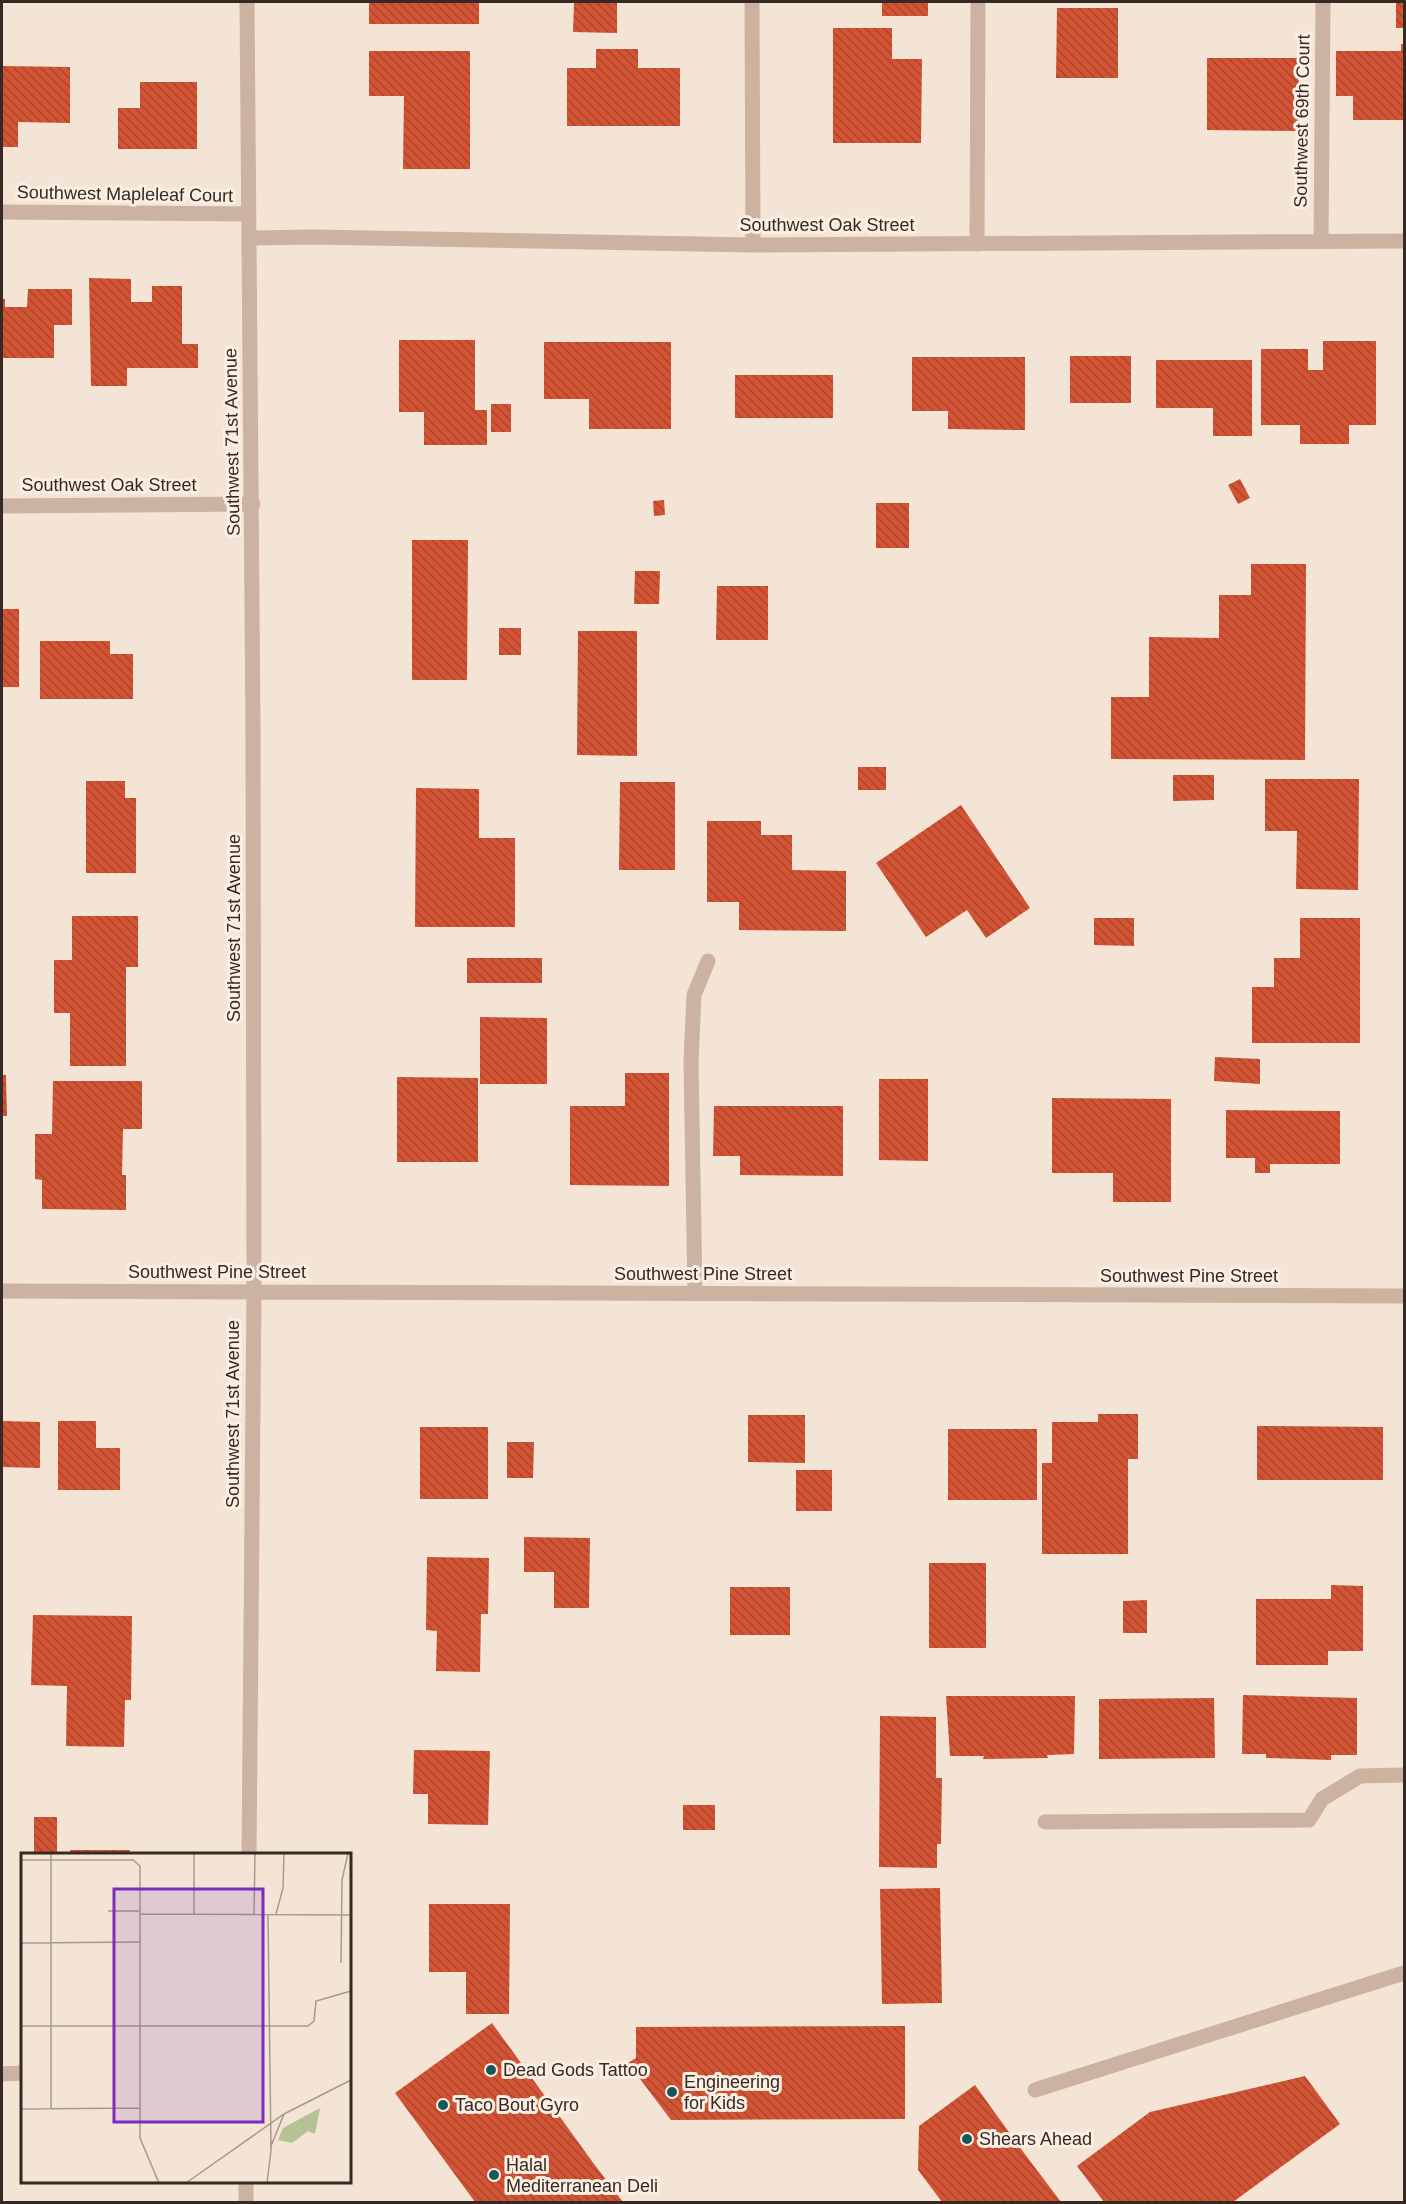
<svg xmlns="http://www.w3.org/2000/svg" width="1406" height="2204" viewBox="0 0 1406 2204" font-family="Helvetica,sans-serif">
<defs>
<pattern id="building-back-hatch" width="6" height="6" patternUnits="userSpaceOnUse" patternTransform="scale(1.5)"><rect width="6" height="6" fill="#d25434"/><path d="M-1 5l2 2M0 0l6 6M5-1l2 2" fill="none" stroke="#ab462c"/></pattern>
</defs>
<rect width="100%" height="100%" fill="#f3e4d5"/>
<!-- building -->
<path fill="url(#building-back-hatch)" d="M369,2H479V24H369Z
M574,2H617V33L573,32Z
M882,2H928V16H882Z
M1396,2H1404V28H1396Z
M1057,8H1118V78H1056Z
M833,28H892V59H922L921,143H833Z
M1401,44H1404V120H1353V96H1336V51H1401Z
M596,49H638V68H680V126H567V68H596Z
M369,51H470V169H403L404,96H369Z
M1207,58H1299L1298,131L1207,130Z
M2,66L70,67V123L18,122V147H2Z
M140,82H197V149H118V108H140Z
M89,278L131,279V302H152V286H182V344H198V368H127V386H91Z
M28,289H72V325H54V358H2V299H5V307H27Z
M399,340H475V410H487V445H424V412H399Z
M1323,341H1376V425H1349V444H1300V425H1261V349H1308V370H1323Z
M544,342H671V429H589V399H544Z
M1070,356H1131V403H1070Z
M912,357H1025V430L948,429V411H912Z
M1156,360H1252V436H1213V408H1156Z
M735,375H833V418H735Z
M491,404H511V432H491Z
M1240,479L1250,498L1238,504L1228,485Z
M664,500L665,515L654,516L653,501Z
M876,503H909V548H876Z
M412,540H468L467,680H412Z
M1251,564H1306L1305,760L1111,759V697H1149V637L1219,638V595H1251Z
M635,571H660L659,604H634Z
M717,586H768V640H716Z
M2,609H19V687H2Z
M499,628H521V655H499Z
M578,631H637V756L577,755Z
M40,641H110V654H133V699H40Z
M858,767H886V790H858Z
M1173,775H1214V800L1173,801Z
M1265,779H1359L1358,890L1296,889L1297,831H1265Z
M86,781H125V798H136V873H86Z
M620,782H675V870H619Z
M416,788L479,789V838H515V927H415Z
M961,805L1030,908L986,938L967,910L926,937L876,863Z
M707,821H761V835H792V870L846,871V931L739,930V902H707Z
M72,916H138V967H126V1066H70V1013H54V960H72Z
M1094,918H1134V946L1094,945Z
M1300,918H1360V1043H1252V987H1274V958H1300Z
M467,958H542V983H467Z
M480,1017L547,1018V1084H480Z
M1215,1057L1260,1059V1084L1214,1081Z
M625,1073H669V1186L570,1185V1106H625Z
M2,1075H6L7,1116H2Z
M397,1077L478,1078V1162H397Z
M879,1079H928V1161L879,1160Z
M53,1081H142V1129H123L122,1175H126V1210L42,1209V1180L35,1179V1134H52Z
M1052,1098L1171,1099V1202H1113V1173H1052Z
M714,1106H843V1176L740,1175V1156H713Z
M1226,1110L1340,1111V1164H1270V1173H1255V1158H1226Z
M1098,1414H1138V1459H1128V1554H1042V1463H1052V1422H1098Z
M748,1415H805V1463L748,1462Z
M2,1421L40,1422V1468L2,1467Z
M58,1421H96V1448H120V1490H58Z
M1257,1426L1383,1427V1480H1257Z
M420,1427H488V1499H420Z
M948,1429H1037V1500H948Z
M507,1442H534L533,1478H507Z
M796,1470H832V1511H796Z
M524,1537L590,1538L589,1608H554V1572H524Z
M427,1557L489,1558L488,1614H481L480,1672L436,1671L437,1631L426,1630Z
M929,1563H986V1648H929Z
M1331,1585L1363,1586V1651H1328V1665H1256V1599H1331Z
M730,1587H790V1635H730Z
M1147,1600V1633H1123V1601Z
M33,1615L132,1616L131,1700H125L124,1747L66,1746L67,1686L31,1685Z
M1243,1695L1357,1698V1755H1331V1760L1266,1758V1754H1242Z
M946,1696H1075L1074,1754L1047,1755L1048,1758L983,1759L984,1756H950Z
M1214,1698L1215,1758L1099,1759V1699Z
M880,1716L936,1717V1778H942L941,1844H937V1868L879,1867Z
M414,1750L490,1751L488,1825L428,1824V1794H413Z
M683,1805H715V1830H683Z
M34,1817H57V1852H34Z
M70,1850H130V1854H70Z
M940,1888L942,2003L882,2004L880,1889Z
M429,1904H510L509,2014H466V1972H429Z
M492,2023L594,2164L623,2202H475L395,2093Z
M905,2026V2119L671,2120L628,2063L636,2058V2027Z
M1305,2076L1340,2124L1233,2202H1104L1077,2166L1150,2112Z
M975,2085L1024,2153L1061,2202H942L918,2170L919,2126Z"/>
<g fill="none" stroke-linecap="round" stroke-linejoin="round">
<!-- service -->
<path stroke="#ccb2a0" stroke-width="15" d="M977,244L978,2
M695,1293L691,1062L694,995L708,961
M1045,1822L1309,1820L1322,1799L1360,1776L1404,1775
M1035,2090L1404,1973"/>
<!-- minor -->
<path stroke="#ccb2a0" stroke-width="15" d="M247,2L253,730L254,1291L249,1854
M752,2L753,245
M2,212L249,214
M250,238L312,237L753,245L1404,241
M1321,241L1323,2
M2,506L253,504
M2,1291L1404,1296
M2,2074L22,2073
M246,2202V2182"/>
</g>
<!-- markers -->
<g fill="#16585a" stroke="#fbeee2" stroke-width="2">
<circle cx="491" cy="2070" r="6"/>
<circle cx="672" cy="2092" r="6"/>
<circle cx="443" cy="2105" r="6"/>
<circle cx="967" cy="2139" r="6"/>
<circle cx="494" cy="2175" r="6"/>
</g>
<g text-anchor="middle" stroke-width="6" stroke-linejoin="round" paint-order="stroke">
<!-- street labels -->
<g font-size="18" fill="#352924" stroke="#fbeee2">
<text transform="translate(1302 121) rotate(-89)" y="6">Southwest 69th Court</text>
<text transform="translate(125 194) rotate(1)" y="6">Southwest Mapleleaf Court</text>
<text x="827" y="231">Southwest Oak Street</text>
<text transform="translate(232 442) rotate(-91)" y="6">Southwest 71st Avenue</text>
<text x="109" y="491">Southwest Oak Street</text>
<text transform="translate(234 928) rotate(-90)" y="6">Southwest 71st Avenue</text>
<text x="217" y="1278">Southwest Pine Street</text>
<text x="703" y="1280">Southwest Pine Street</text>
<text x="1189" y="1282">Southwest Pine Street</text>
<text transform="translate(233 1414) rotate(-90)" y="6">Southwest 71st Avenue</text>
</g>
<!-- poi labels -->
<g font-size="18" fill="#352924" stroke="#fbeee2" text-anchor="start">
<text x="503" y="2076">Dead Gods Tattoo</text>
<text x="684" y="2088">Engineering<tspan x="684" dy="21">for Kids</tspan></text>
<text x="455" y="2111">Taco Bout Gyro</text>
<text x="979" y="2145">Shears Ahead</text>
<text x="506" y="2171">Halal<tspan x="506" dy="21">Mediterranean Deli</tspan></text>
</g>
</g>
<!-- overview -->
<g transform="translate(21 1853)">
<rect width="330" height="330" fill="#f3e4d5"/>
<path d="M299,255L294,281L287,278L271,290L257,287L262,275Z" fill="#b5c394"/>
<path fill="none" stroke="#a7998e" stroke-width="1.5" d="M173,0V62M0,7H112L119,13V285L138,330M87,58H119M119,61L330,62M233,61L234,0M255,61L262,35L263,0M0,90L120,89M320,110L321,27L327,0M0,173H287L293,168L295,148L330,138M0,256L119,255M30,256V0M250,293L263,261M165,330L263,261L330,227M246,330L250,297L247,61"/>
<path fill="#7b2cbf" fill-opacity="0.15" stroke="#7b2cbf" stroke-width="3" d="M93,36H242V269H93Z"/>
<rect width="330" height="330" fill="none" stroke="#352924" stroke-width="3"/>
</g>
<!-- border -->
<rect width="1406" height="2204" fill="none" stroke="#352924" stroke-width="6"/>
</svg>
